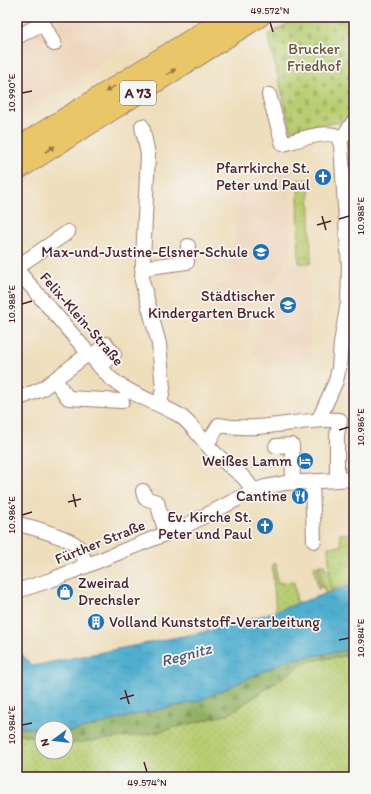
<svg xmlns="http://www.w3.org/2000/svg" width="371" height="794" viewBox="0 0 371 794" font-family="Itim,sans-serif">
<defs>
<pattern id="grass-dots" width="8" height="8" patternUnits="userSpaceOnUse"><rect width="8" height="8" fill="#b8cd71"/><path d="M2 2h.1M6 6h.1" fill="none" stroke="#a0b062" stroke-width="1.8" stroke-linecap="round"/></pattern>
<pattern id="forest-firs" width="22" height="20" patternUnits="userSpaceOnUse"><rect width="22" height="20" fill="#92b063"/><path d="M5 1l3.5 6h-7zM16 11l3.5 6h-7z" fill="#798f52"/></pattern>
<pattern id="cemetery-stones" width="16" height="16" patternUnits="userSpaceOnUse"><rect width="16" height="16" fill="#b8cd71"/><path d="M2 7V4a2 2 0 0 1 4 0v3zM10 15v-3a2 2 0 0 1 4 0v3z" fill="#a0b062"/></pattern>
<pattern id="park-crowns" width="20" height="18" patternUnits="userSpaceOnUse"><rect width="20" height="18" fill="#b8cd71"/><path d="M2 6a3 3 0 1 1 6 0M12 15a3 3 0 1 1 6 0" fill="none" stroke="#a0b062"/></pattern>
<pattern id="water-ripples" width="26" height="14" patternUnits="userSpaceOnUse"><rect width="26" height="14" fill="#4faece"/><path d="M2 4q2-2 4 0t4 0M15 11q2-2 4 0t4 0" fill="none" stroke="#448da7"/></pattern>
</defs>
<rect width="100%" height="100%" fill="#f6f6f2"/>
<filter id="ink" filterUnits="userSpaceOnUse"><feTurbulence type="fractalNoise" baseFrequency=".025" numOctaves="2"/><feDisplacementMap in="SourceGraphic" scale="8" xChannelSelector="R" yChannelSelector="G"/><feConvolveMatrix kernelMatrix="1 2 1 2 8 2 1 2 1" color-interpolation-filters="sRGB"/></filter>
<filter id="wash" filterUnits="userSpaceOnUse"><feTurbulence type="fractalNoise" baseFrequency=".012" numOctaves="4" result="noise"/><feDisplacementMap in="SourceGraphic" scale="16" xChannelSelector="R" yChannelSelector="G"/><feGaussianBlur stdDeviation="0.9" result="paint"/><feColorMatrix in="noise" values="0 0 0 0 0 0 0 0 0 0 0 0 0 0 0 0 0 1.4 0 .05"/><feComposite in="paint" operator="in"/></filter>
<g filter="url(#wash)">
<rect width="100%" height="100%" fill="#eedebc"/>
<!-- built -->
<path fill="#eed6bb" d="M17,17H113L130,43L73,84L17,118Z
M285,166L291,171L290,255L272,284L255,282L248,332L221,333L217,284L228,285L241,185Z
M294,265L309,266L311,359L281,367L264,368L263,355H252L259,322L276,289L289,268Z"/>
<!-- grass -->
<path fill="url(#grass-dots)" stroke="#81764e" d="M272,564H276L277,583L294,582L297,604L276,611Z
M318,565L320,588L318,589L314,566Z
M320,565H325V569H330L331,592L325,594L324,587L322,588Z
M354,655V777H17V733L42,739V752H66V744L229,714L307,661Z"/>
<!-- forest -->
<path fill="url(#forest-firs)" stroke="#6e6847" d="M354,649V655L307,661L229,714L150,734L66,744V731L70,732L138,714L199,701L288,660Z
M17,728H42V739L17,733Z"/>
<!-- cemetery -->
<path fill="url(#cemetery-stones)" stroke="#81764e" d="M299,17H354V218L352,219L346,121L291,130L268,35Z"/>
<!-- park -->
<path fill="url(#park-crowns)" stroke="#81764e" d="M298,180H309L311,263H299Z
M354,533V582L331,590L328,547L341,546L340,534Z"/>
<!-- water -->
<path fill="url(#water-ripples)" stroke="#4c667c" d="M354,584V649L288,660L199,701L138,714L70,732L66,731V728H17V649L32,666L208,631L264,615Z"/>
</g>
<g filter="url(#ink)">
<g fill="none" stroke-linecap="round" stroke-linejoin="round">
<!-- minor casing -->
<g stroke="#9c7e74" stroke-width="16">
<path id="minor" d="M17,37L43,23L54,44
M269,95L283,144C295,141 328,129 338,137L341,145L349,267L348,302L341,343L339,368L336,381L319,419
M142,126L148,154L142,281L159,344L163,388L160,405
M340,141L354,121
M17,267L68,232
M142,268L187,262L188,246
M17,270L109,377C129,394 156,402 179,415C194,425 203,443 217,455C230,468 245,474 253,491
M91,357L106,344L114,354L100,367
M55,380L68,398L122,401
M17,399L42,389L88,354
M207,444L219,425C259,433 300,418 340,420L337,435V480
M276,446L292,445L293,482
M312,481L314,541
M143,491L145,498L157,502L166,534
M17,524C29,526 74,539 79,548C83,553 84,560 86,566
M17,591L51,580L187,525L253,491L265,487L285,483L354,479"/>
</g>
<!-- highway casing -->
<g stroke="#9c7e74" stroke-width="22">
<path id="highway" d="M17,148L227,17
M17,170L259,17"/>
</g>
<!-- minor -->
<use href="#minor" stroke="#fff" stroke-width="14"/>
<!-- highway -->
<use href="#highway" stroke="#e9c769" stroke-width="20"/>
</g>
<!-- one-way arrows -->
<defs><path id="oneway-solid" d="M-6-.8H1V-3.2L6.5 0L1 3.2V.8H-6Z"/></defs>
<g fill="#9a734a">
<use href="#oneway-solid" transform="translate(171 72) rotate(-32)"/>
<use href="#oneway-solid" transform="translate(110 89) rotate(148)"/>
<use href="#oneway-solid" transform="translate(50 149) rotate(-33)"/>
</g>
</g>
<!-- ticks -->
<path fill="none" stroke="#4a1f2b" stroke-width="1.5" d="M270,22L273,32M22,93L32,91M322,216L326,230M339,219L349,216M317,225L331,221M22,304L32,301M339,430L349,427M73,494L76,507M68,502L81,499M22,515L32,512M339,640L349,638M125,690L129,704M120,699L134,695M22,725L32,723M144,762L147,772"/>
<!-- icons -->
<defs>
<g id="church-disc" transform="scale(0.9)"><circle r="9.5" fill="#1f6fb2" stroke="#f6f6f2"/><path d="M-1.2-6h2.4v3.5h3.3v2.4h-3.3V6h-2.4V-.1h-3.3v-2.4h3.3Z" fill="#fff"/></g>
<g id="school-disc" transform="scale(0.9)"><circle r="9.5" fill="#1f6fb2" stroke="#f6f6f2"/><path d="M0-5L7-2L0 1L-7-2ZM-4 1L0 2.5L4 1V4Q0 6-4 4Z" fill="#fff"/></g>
<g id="hotel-disc" transform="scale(0.9)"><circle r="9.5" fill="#1f6fb2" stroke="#f6f6f2"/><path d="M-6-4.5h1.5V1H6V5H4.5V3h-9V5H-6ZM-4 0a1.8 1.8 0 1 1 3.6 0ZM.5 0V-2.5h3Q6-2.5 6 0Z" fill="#fff"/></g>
<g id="restaurant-disc" transform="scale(0.9)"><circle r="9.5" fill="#1f6fb2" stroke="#f6f6f2"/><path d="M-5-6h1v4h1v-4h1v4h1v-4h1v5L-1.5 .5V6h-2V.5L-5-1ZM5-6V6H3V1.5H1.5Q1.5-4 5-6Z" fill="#fff"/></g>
<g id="shop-disc" transform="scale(0.9)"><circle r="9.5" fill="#1f6fb2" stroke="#f6f6f2"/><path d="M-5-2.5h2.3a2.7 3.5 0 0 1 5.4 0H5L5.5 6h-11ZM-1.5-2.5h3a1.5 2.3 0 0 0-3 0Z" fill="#fff"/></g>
<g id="building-disc" transform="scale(0.9)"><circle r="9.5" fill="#1f6fb2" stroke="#f6f6f2"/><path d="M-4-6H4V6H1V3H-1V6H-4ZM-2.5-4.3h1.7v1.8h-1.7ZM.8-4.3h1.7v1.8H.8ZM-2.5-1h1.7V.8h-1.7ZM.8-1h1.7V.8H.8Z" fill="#fff"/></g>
</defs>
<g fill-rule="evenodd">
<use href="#church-disc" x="323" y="177"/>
<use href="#school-disc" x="261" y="252"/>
<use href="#school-disc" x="288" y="305"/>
<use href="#hotel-disc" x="305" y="461"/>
<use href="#restaurant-disc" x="300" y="496"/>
<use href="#church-disc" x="265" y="526"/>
<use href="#shop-disc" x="65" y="592"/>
<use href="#building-disc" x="96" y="622"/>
</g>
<g text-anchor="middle" stroke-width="3.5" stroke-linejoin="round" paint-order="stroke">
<!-- shield labels -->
<rect fill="#f6f6f2" stroke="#7e6067" stroke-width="1" x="120" y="81" width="36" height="24" rx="3"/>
<g font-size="14" font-weight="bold" fill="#4a1f2b">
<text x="138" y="98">A 73</text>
</g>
<!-- park labels -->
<g font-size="15" fill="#6b5340" stroke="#f6f6f2">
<text x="314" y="54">Brucker<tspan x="314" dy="17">Friedhof</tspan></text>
</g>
<!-- poi labels -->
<g font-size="15" fill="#4a1f2b" stroke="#f6f6f2" text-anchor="end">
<text x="310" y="173">Pfarrkirche St.<tspan x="310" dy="17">Peter und Paul</tspan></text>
<text x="248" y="257">Max-und-Justine-Elsner-Schule</text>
<text x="275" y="301">Städtischer<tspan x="275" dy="17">Kindergarten Bruck</tspan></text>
<text x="292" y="466">Weißes Lamm</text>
<text x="287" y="501">Cantine</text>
<text x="252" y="522">Ev. Kirche St.<tspan x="252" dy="17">Peter und Paul</tspan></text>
<text x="78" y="588" text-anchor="start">Zweirad<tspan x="78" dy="17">Drechsler</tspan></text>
<text x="109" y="627" text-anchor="start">Volland Kunststoff-Verarbeitung</text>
</g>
<!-- street labels -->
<g font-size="15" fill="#4a1f2b" stroke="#f6f6f2">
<text transform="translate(82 319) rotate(49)" y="5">Felix-Klein-Straße</text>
<text transform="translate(100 542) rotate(-22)" y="5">Fürther Straße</text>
</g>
<!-- water labels -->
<g font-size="16" font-style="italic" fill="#4c586c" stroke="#f6f6f2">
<text transform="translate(186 654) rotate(-15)" y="6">Regnitz</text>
</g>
</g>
<!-- margin -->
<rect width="371" height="794" fill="none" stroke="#f6f6f2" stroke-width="44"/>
<!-- north arrow -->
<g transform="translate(54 740) rotate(255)"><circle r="19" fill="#f6f6f2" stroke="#b1a0a2"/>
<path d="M0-3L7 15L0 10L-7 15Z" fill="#1f6fb2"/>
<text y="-6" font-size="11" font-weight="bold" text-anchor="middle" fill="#4a1f2b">N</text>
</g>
<rect x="22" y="22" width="327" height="750" fill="none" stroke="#4a1f2b" stroke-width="1.5"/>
<g font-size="10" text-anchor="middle" fill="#4a1f2b">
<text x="270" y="14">49.572°N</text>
<text transform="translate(11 93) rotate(-90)" y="4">10.990°E</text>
<text transform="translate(360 216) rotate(-90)" y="4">10.988°E</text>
<text transform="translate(11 304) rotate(-90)" y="4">10.988°E</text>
<text transform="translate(360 427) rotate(-90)" y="4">10.986°E</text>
<text transform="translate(11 515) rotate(-90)" y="4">10.986°E</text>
<text transform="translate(360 638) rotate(-90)" y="4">10.984°E</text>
<text transform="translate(11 725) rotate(-90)" y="4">10.984°E</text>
<text x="147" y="786">49.574°N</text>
</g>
</svg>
